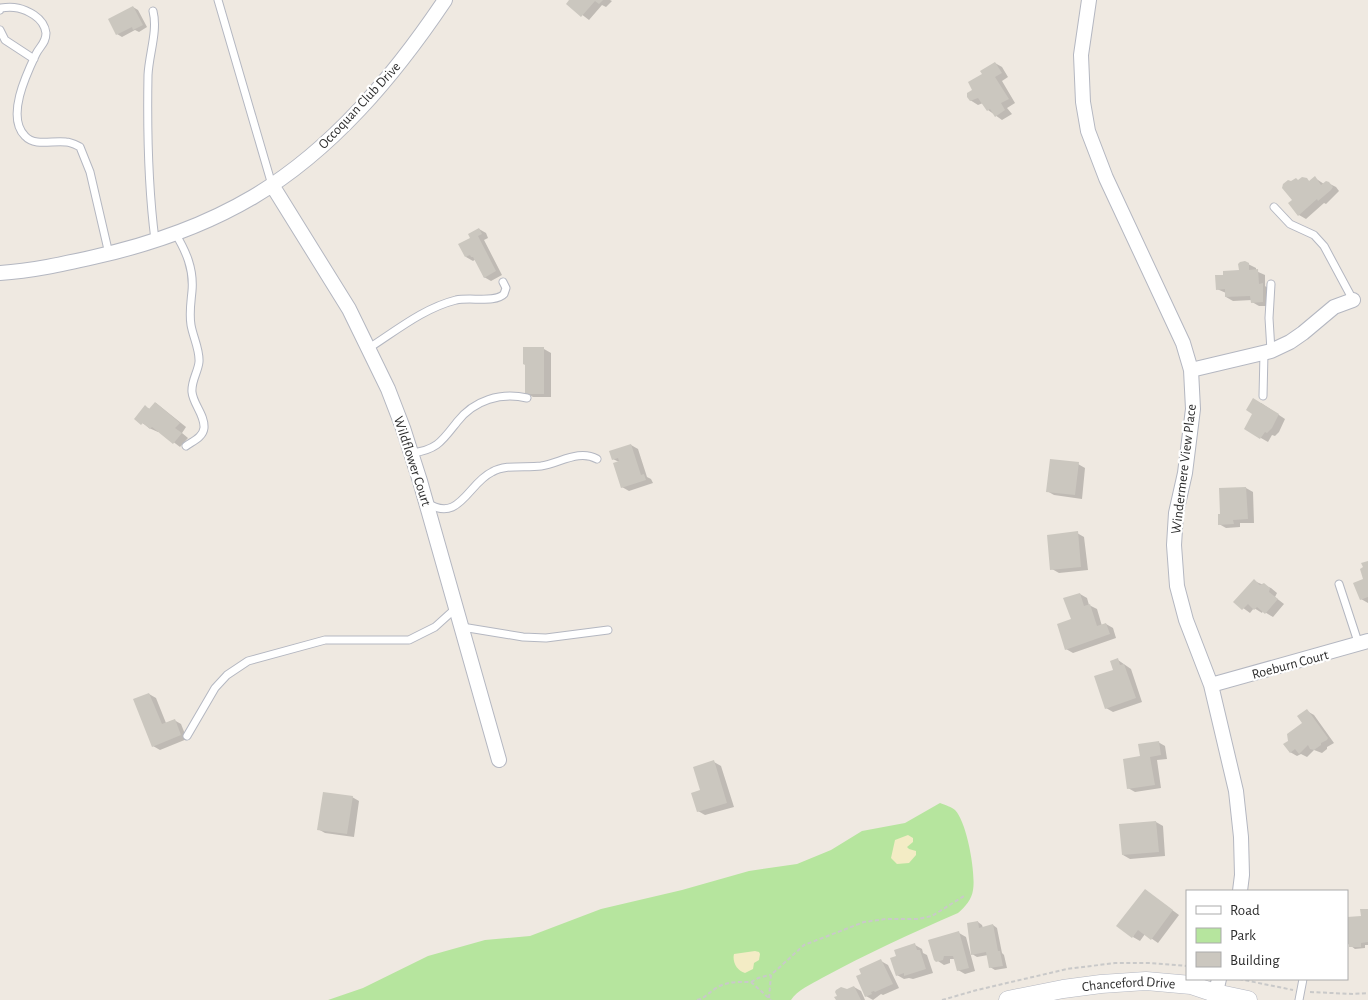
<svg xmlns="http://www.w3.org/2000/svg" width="1368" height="1000" viewBox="0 0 1368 1000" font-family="'Alegreya Sans',sans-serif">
<rect width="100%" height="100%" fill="#efe9e1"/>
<!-- green -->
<path fill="#b6e59e" d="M940,803C945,805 952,807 955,810C967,822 976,874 973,890C972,899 965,907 958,913C912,933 866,954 822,978C812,984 797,990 791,1000H328L363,988L428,956L485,940L530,936L601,909L682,890L749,871L797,864L831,850L862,831L905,823Z"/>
<!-- sand -->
<path fill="#f3ecc5" d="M908,835L913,838V842L907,847L909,849L916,851V855L909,863L897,864L891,858L895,840Z
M755,951L759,952L760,954L759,960L754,963L753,969L745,973C737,971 732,962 734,954Z"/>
<!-- shadow -->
<path fill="#0003" d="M571,0H610L612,1L606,7L602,5L589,20L568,4Z
M133,7L138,10L147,27L139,32L135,30L122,37L117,34Z
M995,63L1002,67L1008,77L1002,81L1015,103L1007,108L1012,114L1002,120L988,110L983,103L978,105L970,100L974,90L983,74Z
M1315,178L1324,184L1328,183L1336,187L1339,191L1326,204L1324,203L1306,219L1299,215L1294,200L1299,181L1306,179L1310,182Z
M479,229L486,233L488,238L484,240L502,275L491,281L484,277L476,259L473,261L466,257L472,239Z
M1248,264L1256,268V271L1265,275V286L1269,289L1270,306H1259L1252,302V300L1233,301L1226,297V293L1217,289Z
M524,348L544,349L551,353V397H533L526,393V365Z
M156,403L186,427L182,433L188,438L180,447L159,431L158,432L149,428L136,418L145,407L150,409Z
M1261,403L1285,419L1279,432L1275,436L1272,435L1268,442L1261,438Z
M631,445L638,449L647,477L651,479L653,483L629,491L622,487L619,462L613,459Z
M1078,464L1085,468L1082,499L1054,495L1047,491Z
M1246,488L1253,492L1254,523H1240V527L1226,528L1219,524Z
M1077,533L1084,537L1088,570L1059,573L1052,569Z
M1368,562V603L1361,599Z
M1254,581L1271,588L1277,593L1275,597L1284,604L1273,617L1263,611L1262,613L1254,608L1250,613L1235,602Z
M1080,594L1087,598L1089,605L1097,609L1102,626L1106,624L1113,628L1116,638L1073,653L1066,649Z
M1118,660L1131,669L1142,702L1113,712L1106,708Z
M149,694L156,698L166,723L174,720L181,724L187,739L160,750L153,746Z
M1307,711L1314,715L1334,743L1327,747V749L1322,753L1314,750L1307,757L1301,754L1297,756L1290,752L1289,741L1303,723Z
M1158,742L1165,746L1167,759L1157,760L1161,788L1135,792L1128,788L1141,757Z
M714,762L721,766L734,807L705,815L698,811L702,791Z
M352,797L359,801L354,837L325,833L318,829Z
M1156,822L1163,826L1165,856L1130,859L1123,855Z
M1145,890L1179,915L1158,943L1145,934L1140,941L1133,937Z
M1368,911V945H1365V948L1355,949L1347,943V919L1362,917Z
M978,922L982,925L983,928L993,925L997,928L1002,953L1004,955L1007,968L995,970L990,967L988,955L977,957L972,954Z
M959,933L966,937L975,971L965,974L958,970L955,959H950V963L944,965L935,959Z
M915,945L922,949L923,953L927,955L933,973L913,979L909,978L904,979L897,975Z
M881,961L888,965L899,988L883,995L881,994L873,1000L866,996Z
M854,987L861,991L865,1000H837L847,990Z"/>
<!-- building -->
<path fill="#cbc7bf" d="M569,0H603L599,4L595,1L581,17L566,4Z
M133,6L143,25L133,30L132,27L116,35L108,19Z
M995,62L1002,73L995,77L1009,99L1001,103L1005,110L995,117L990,109L987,111L978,98L970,101L967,97V93L972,90L968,82L982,74L980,71Z
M1315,176L1321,185L1326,181L1329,182L1333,187L1331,190L1318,201L1317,199L1298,216L1288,203L1292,200L1282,188L1283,184L1288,180L1291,181L1296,178L1298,180L1302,177L1307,178L1309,181Z
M479,228L482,234L478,236L496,271L484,278L473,257H471L470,255L465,257L458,244L470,238L468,234Z
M1245,261L1249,263V270L1258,269L1259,284L1263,283V302L1251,303L1250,296L1225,297V289L1216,290L1215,275H1223V271L1239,270L1238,264L1240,262Z
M523,347H544V394H525V365L523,364Z
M1253,398L1279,414L1272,428L1267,433L1265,432L1260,439L1244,429L1252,414L1246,410Z
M155,402L180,423L175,428L182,433L173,444L152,427L150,429L143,423L141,425L134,419L145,405L149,409Z
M631,444L641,475L644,474L646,480L621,488L613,463L619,461L618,458L612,460L609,451Z
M1050,459L1079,462L1075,495L1046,492Z
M1246,487L1248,519L1233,520L1234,524L1218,525V514H1220L1219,488Z
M1078,531L1081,567L1050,570L1047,535Z
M1368,561V597L1360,600L1353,583L1363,579L1360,569L1363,567L1361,563Z
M1254,579L1260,585L1264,583L1270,588L1269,592L1278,599L1265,614L1257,607L1254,610L1248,604L1242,610L1233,602Z
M1080,593L1084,606L1090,604L1097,626L1106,623L1110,634L1065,650L1057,624L1071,619L1063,598Z
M1118,658L1120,665L1124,664L1136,698L1105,709L1094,676L1113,670L1110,661Z
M149,693L162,724L175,719L181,735L152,747L133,699Z
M1307,709L1328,738L1327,740L1321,743V745L1314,750L1310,749L1308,745L1299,754L1295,749L1290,753L1283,744L1288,741L1287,734L1302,723L1297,716Z
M1159,741L1161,755L1150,757L1155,785L1127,789L1123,759L1140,756L1138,744Z
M714,760L727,803L697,812L691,793L700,790L693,767Z
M323,792L353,796L347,834L317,830Z
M1156,821L1159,852L1122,855L1119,824Z
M1145,889L1173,910L1151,940L1138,930L1132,938L1116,926Z
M1360,909H1368V942L1361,943V947H1349V944H1347V917L1361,916Z
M978,921L979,928L993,924L998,951H1000L1003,966L989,968L986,952L971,955L967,923Z
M959,931L969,968L957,971L953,956H944L943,960L936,962L934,960L928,940Z
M915,943L917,950H920L926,969L904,976V973L896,976L890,958L896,956L894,950Z
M881,959L893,984L875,992L874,991L871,992L872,994L865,997L856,976L861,974L859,969Z
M854,986L861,1000H836L834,997L837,996L835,992L836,990L841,987L847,989Z"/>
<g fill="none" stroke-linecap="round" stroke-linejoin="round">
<!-- service casing -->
<g stroke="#b4b7c1" stroke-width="9">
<path id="service" d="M218,0L272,185
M0,10L1,8C14,6 23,8 34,15C40,19 45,25 46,33C46,43 40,46 36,54C26,75 6,117 25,136C35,147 53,140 66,142C71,142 76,145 80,147L90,172L109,254
M153,11C158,31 149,54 148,75C147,130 148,186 155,240
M0,30L5,40L34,59
M1274,207L1290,224L1314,235L1324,246L1353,300
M175,233C186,251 194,269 192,291C191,302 189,313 191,325C193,337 200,350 199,362C198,372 191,381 192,392C193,404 205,415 204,428C203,437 193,441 186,446
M369,348C397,330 424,308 456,300C470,297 496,303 504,294L506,288L503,282
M1271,351L1269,318L1271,284
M1263,396L1264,353
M412,453C437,450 442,441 457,422C474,400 501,392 527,398
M426,502C459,525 468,483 492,472C506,464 525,468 541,466C560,463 579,449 597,459
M1339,584L1359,645
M462,627L523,637L546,638L608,630
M187,736L215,688L227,675L248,661L325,640H409L435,627L456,608
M1299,1000L1303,979"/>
</g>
<!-- minor casing -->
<g stroke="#b4b7c1" stroke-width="16">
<path id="minor" d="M1089,0L1081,55L1083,102L1088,131L1106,178L1183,343L1191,370L1193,409L1185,473L1176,513L1174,545L1177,586L1186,620L1211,685L1236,791L1241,837L1242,875L1240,891
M272,185L349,309L388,389L403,428L420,481L499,760
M0,273C32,271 63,264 94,257C148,245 204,226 253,197C332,150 394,76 445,0
M1191,370L1271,351L1290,342L1303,333L1334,307L1353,300
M1211,685L1368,641
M1214,1000L1219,979"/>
</g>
<!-- tertiary casing -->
<g stroke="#b4b7c1" stroke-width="19">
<g id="tertiary">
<path id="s1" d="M1008,1000L1063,989L1101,984L1146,981L1191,985L1215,993L1248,1000"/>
</g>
</g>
<!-- path -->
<path stroke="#c9c9c9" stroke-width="2" stroke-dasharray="4 2.5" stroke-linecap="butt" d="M1239,979L1293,990
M751,982L758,978L770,975
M1310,992L1353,994L1368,993
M769,998L771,975L804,945L825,937L864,922L886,919H918L932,916L964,896
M697,1000C706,998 710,991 718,987C728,981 740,982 751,982L771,1000
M942,1000L977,990L1067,969L1115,963H1150L1187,966"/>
<!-- service -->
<use href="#service" stroke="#fff" stroke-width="7"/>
<!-- minor -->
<use href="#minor" stroke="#fff" stroke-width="14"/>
<!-- tertiary -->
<use href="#tertiary" stroke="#fff" stroke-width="18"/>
</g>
<g text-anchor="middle" stroke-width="4.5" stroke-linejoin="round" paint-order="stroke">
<!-- street labels -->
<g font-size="14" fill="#2e2e2e" stroke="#fff">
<text transform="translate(359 105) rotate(-47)" y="5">Occoquan Club Drive</text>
<text transform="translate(413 461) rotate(72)" y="5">Wildflower Court</text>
<text transform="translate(1183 469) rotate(-83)" y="5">Windermere View Place</text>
<text transform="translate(1290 664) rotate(-15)" y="5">Roeburn Court</text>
<text dy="5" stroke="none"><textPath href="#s1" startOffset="122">Chanceford Drive</textPath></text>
</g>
</g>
<!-- legend -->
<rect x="1186" y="890" width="162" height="90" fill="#ffffff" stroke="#ababab"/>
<rect x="1196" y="906" width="25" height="8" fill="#ffffff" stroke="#ababab"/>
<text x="1230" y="915" font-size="15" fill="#2e2e2e">Road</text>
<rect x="1196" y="928" width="25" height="15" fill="#b6e59e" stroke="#ababab"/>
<text x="1230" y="940" font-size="15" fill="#2e2e2e">Park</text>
<rect x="1196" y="952" width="25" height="15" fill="#cbc7bf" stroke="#ababab"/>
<text x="1230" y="965" font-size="15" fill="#2e2e2e">Building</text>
</svg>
